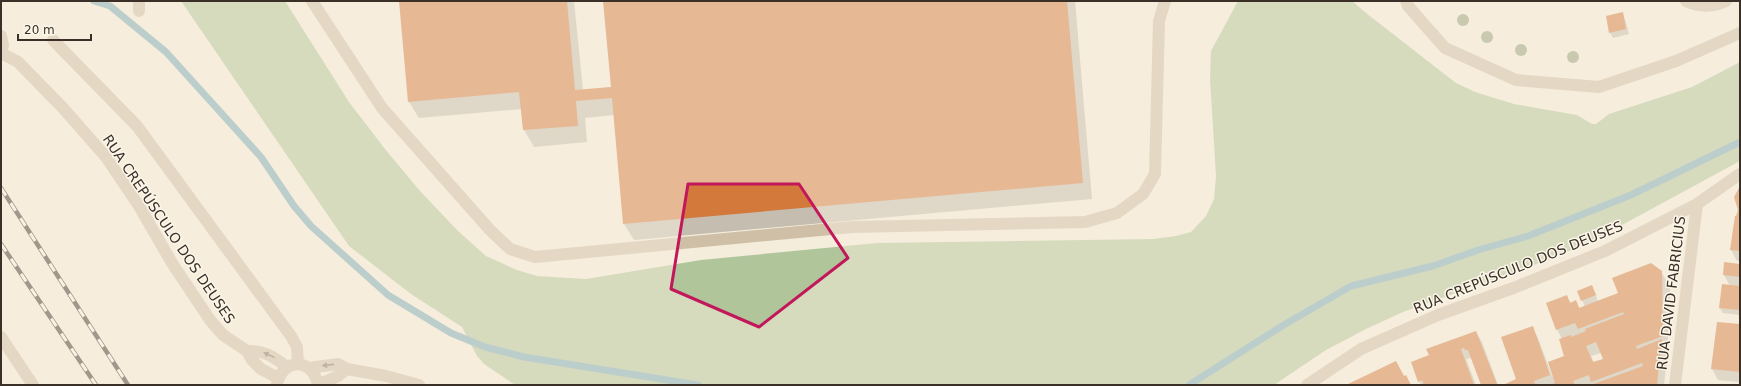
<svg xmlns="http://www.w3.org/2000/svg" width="1741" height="386" viewBox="0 0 1741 386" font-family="'DejaVu Sans',sans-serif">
<rect width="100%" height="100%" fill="#f5eddc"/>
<!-- green -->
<path fill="#b0c69a" d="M181,1H285L349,102L385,149L420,191L458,231L486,256L517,270L537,276L586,279L701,260L877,243L1153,239L1176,236L1191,232L1206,216L1214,199L1216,176L1210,79L1211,51L1238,1H1352L1366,13L1456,83L1475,92L1514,104L1577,115L1592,124H1596L1609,114L1692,87L1740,62V161L1598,238L1556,257L1403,312L1366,329L1326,350L1274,385H515L484,364L477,356L462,327L411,294L349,246Z"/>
<!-- shadow -->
<path fill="#0003" fill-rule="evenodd" d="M400,1H574L583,90L612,87L604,1H1075L1092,199L634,240L624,224L614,115L585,118L587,142L534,147L524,130L522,109L419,118L409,102Z
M1622,13L1625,19L1629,34L1613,38L1610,32Z
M1740,189V261H1737L1731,250L1739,210Z
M1740,265V315L1723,313L1720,308L1730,286L1724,275Z
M1661,272L1670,286V312L1668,313V347L1667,348L1668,350L1664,385H1505L1518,380L1532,327L1538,338L1553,378L1567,362L1562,339L1557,330L1566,296L1571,303L1576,301L1580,309L1585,307L1582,300L1595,292L1598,302L1619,294ZM1601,353L1604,359L1594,363L1591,356Z
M1718,323L1740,325V382L1718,380L1712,369Z
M1476,332L1482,342L1498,385H1482L1471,358L1466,359L1476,385H1421L1419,381L1430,356Z"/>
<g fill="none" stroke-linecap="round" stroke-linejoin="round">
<!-- stream -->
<path stroke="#77a9b5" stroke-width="7" d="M94,1L110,6L166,52L261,157L294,206L311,226L388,295L451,333L485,347L524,357L698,385
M1189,385L1282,326L1351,286L1433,266L1478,250L1528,236L1631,195L1740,142"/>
</g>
<!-- building -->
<path fill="#d3793c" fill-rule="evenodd" d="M399,1H567L575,90L611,87L603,1H1067L1083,183L623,224L612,98L576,101L578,126L523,130L519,92L408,102Z
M1623,12L1626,29L1609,33L1606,16Z
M1740,186V251L1730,250L1735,216H1736L1738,210L1734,197Z
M1724,262L1740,264V277L1723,275Z
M1651,263L1662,271L1663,336L1636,346L1637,349L1662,339L1657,385H1591L1643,366L1642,363L1591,382L1589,375L1573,381L1575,385H1550L1555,383L1548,362L1564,356L1559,339L1571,335V337L1586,331L1585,329L1624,314L1623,312L1578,329L1575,323L1556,330L1546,303L1567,295L1570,303L1576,300L1579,308L1618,293L1612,278ZM1596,342L1603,359L1593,362L1586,346Z
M1722,284L1740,286V310L1719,308Z
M1592,285L1596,295L1581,301L1577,291Z
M1717,322L1740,324V372L1711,369Z
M1533,326L1550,375L1534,381L1535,384L1531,385H1503L1516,379L1501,337Z
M1476,331L1497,384L1481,385L1468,350H1465L1464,348L1461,349L1474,385H1424L1422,380L1418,382L1411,362L1429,355L1426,349Z
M1396,361L1404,376L1406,375L1411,385H1346Z"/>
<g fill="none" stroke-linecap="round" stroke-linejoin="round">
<!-- minor -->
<path stroke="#cfbfa6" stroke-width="12" d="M312,1L382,108L490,230L510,249L535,257L852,227L1085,222L1117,213L1143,194L1155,174L1159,21L1165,1
M1406,1L1408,6L1445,48L1516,80L1599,87L1676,61L1740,33
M1686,1C1699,7 1713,7 1726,1
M139,11V1
M1,36L3,45L1,52
M53,40L137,126L291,336L297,347L298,364
M1,53L18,62L63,108L106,157L139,206L172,263L210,320L223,335L247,351L252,360L261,369L278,378
M1,337L33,385
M247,351C264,350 274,357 287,367
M309,368L338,364L347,369L386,376L419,385
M277,384C283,357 313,358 318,385
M318,385L338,376L347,369
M1307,385L1361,349L1438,315L1516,287L1605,251L1697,204L1740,174
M1675,385L1697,204"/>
<!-- rail casing -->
<g stroke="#3a3028" stroke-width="4.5">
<path id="rail" d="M1,188L128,385
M1,244L96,385"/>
</g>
<!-- rail -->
<use href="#rail" stroke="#fcf6e9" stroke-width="3" stroke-dasharray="9" stroke-linecap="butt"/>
</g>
<!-- trees -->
<g fill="#929d7a">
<circle cx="1463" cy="20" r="6"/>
<circle cx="1487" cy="37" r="6"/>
<circle cx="1521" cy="50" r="6"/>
<circle cx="1573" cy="57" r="6"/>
</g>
<!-- one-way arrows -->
<defs><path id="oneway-solid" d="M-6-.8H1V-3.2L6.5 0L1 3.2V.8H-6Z"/></defs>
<g fill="#7d7061">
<use href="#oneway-solid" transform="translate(269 355) rotate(-156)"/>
<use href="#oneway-solid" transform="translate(328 365) rotate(174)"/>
</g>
<!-- marked area -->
<path d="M0 0H1741V386H0ZM688,184H799L848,258L759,327L671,289Z" fill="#f5eddc" fill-opacity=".55" fill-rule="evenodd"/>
<path fill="none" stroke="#c2185b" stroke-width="3" stroke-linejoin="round" d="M688,184H799L848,258L759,327L671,289Z"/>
<g text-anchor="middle" stroke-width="3" stroke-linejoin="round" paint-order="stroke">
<!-- street labels -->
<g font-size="14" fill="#3a3028" stroke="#fcf6e9">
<text transform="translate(169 229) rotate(56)" y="5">RUA CREPÚSCULO DOS DEUSES</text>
<text transform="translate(1518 267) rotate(-22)" y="5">RUA CREPÚSCULO DOS DEUSES</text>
<text transform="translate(1671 293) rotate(-83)" y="5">RUA DAVID FABRICIUS</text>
</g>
</g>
<!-- border -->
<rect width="1741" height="386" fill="none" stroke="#3a3028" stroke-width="4"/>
<!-- scale -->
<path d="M18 34v6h73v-6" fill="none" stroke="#3a3028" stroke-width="2"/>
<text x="24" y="34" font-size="12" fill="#3a3028" stroke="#fcf6e9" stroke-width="3" paint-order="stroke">20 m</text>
</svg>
